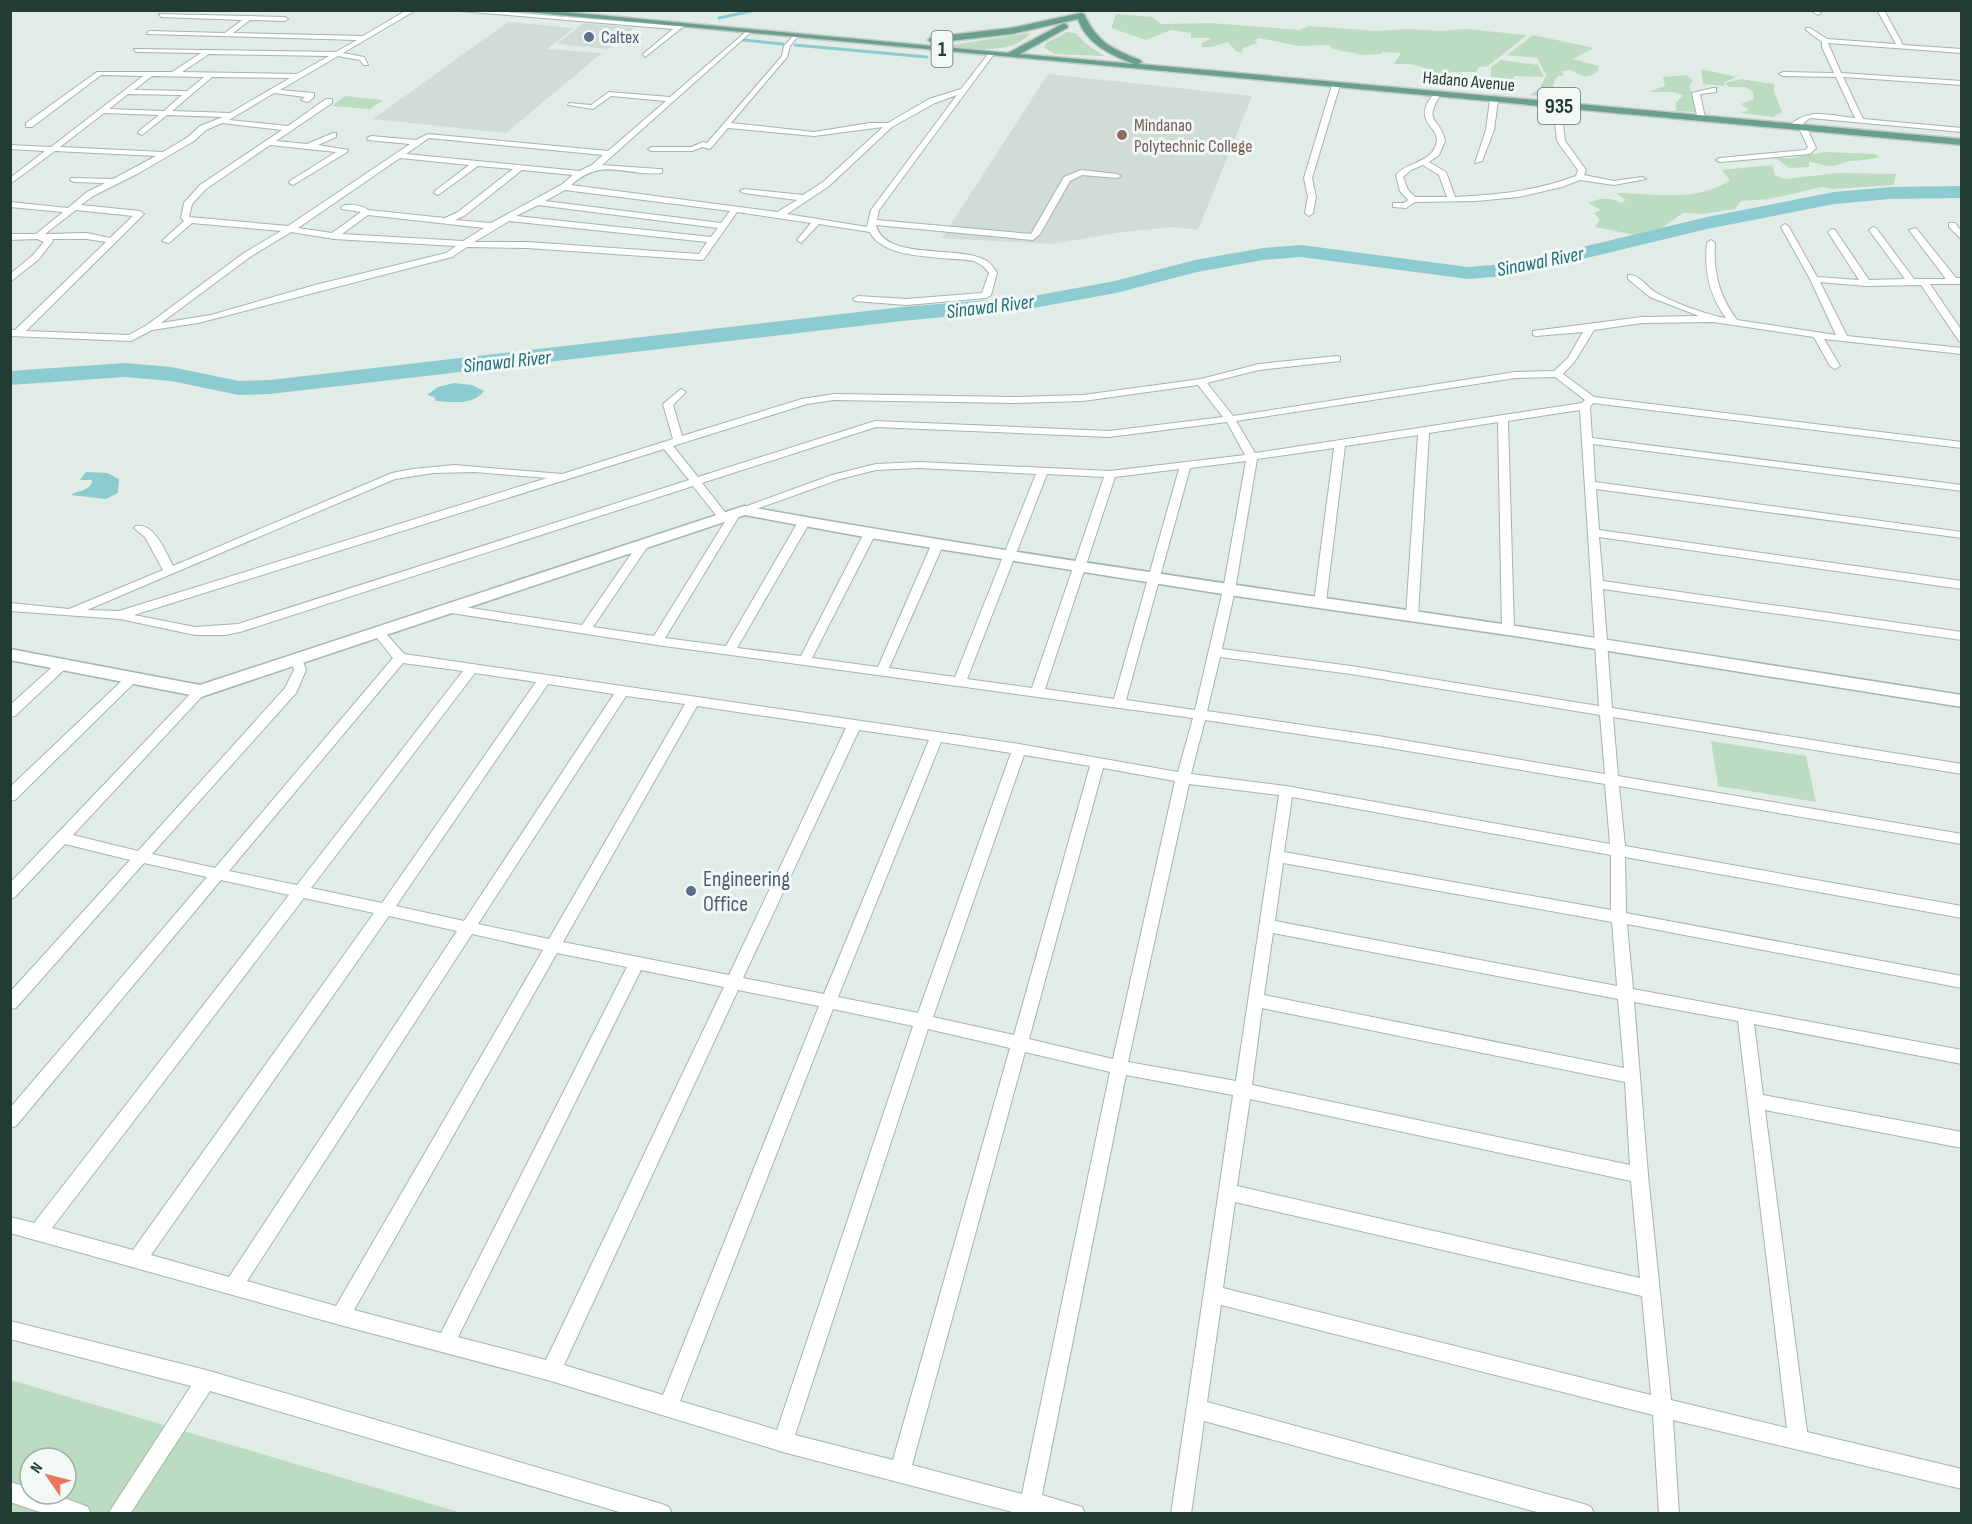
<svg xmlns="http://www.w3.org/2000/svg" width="1972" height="1524" viewBox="0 0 1972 1524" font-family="'Sofia Sans Condensed',sans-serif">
<rect width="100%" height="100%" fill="#e2ece7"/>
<!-- built -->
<path fill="#d0dcd5" d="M508,22L574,28L547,49L602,53L506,133L373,119Z
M584,23L634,28L609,49L557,44Z
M1048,74L1252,96L1198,230L1174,227L1122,232L1052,244L942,238Z"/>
<!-- green -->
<path fill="#bcdcc1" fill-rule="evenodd" d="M1116,14L1152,17L1161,24L1210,23L1300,30L1309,26L1377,31L1409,29L1442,31L1466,29L1527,35L1488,66L1479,67L1476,72H1452L1439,77L1436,83H1431L1420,73L1427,70C1417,63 1407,64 1394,64L1401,53L1383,52L1381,54L1363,55L1333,49L1330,45L1298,46L1259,38L1254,40L1258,43L1243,48L1242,52H1237L1228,42L1211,47H1202V43L1212,38H1191V33L1171,30L1146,40L1111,28Z
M1067,32L1076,33L1085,43L1104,56L1055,54L1044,48L1046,43Z
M1030,33C1012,56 973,48 945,46Z
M1533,35L1594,48L1573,59L1599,66L1598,71C1587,80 1581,76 1571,70L1562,71L1564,75L1558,76C1553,83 1551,86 1555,94L1569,97L1562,98L1530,95L1540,88L1546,75L1537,58L1507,55Z
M1501,60L1538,65L1544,77L1514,76L1512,82H1491V67Z
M1701,69L1737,77L1724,82L1725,86L1703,84Z
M1686,75L1693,80L1689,86L1693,95L1695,112L1676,111V103L1683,95L1673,92H1648L1665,86L1663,77Z
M1741,79L1774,84V91L1782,112L1773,117L1741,113L1749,110L1741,104L1754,99L1753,92L1745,87H1729L1725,83Z
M345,96L383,100L370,109L332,106Z
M1825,152L1874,154L1880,157C1870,160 1861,160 1851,161C1843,162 1837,167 1827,166C1821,165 1816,162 1809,162V167L1789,168L1776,158H1792Z
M1772,165L1775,175L1783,179L1839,173L1896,174L1894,185L1833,189L1822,187L1769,199L1741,201L1735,209L1702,214L1683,213L1657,231L1635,235L1595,227L1600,220L1594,213L1601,210L1588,203C1600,198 1609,197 1621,203L1626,200L1616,193C1653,193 1697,203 1730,180L1722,170Z
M1711,741L1806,756L1816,802L1718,786Z
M11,1380L462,1513H11ZM30,1458H66V1494H30Z"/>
<!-- water -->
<path fill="#8ccbcf" d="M454,383L472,385L484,391C473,406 452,402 436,401L434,397L427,395L438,387Z
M86,472L107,473L119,479L118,493L106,499L71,495C78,490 92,491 92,480H80Z"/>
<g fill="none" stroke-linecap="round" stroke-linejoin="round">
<!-- stream -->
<path stroke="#8ccbcf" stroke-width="3" d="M719,18L756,10
M743,40L783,44
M795,45L927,57"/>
<!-- river -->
<path fill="#8ccbcf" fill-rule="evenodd" d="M1962,186V198L1890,199L1834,204L1707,229L1516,275L1468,279L1301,257L1263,260L1197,272L1116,293L1028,309L902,321L270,394L239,395L171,381L125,377L10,385V371L125,363L171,367L239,381L270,380L902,307L1028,297L1115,281L1195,260L1263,248L1301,245L1468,267L1516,263L1707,217L1834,192L1890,187Z"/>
<!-- street casing -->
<g stroke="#a5b4ad" stroke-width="2">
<path id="street" d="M407,10H416L343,53L364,57L368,65H364L360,60L338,56L280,90L314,93V97L308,102L301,100L305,97L274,93L229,120L288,126L326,99H332V103L276,141L307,144L333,133H336V137L318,145L348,150L347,152L293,185L289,183L290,181L336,152L270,145L206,189L192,204L189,217L288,226L410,144L368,140L367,138L371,136L416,140L428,134L608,151L666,101L611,96L593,109L568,105L569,103L591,105L609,92L670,97L748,30L750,33L602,165L659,169H662V173C624,177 604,156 571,185L777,212L797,200L744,193L740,191L744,189L803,195L823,182L883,127L814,136L728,128L710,149L702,147L692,151H652L648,149L652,147H691L703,142L707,143L782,56L784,46L795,34L798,36L790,46L787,57L731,123L814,132L870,123H888L929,99L961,89L989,53L994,54L879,210L877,220L1031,234L1064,177L1081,170L1117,174L1121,176L1117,178L1082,175L1070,181L1040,234L1033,240L876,225C884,261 958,245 985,260C991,263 994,268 997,273L991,295L986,298L906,305L855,301L853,299L858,296L906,299L982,293L989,273L983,266L974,261C946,256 884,261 870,232L819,224L801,243L797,240L811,223L737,212L704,259L701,260L527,248L467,247L452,257L198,323L152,330L131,341L10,336V330H15L106,242L87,239H52L53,241L38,260L10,282V274L32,256L44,242L37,239L10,240V234H36L63,212L10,207V202L68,208L87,192L105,183L74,182L70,180L71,178L113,179L156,156L55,151L10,184V178L45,151L10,149V145L51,147L143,76L101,75L32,127H26V123L97,72H172L201,53L136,52L134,49L336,52L357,40L147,34L149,31L225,33L242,20L161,17L159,14L285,17L288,19L285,21L250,20L233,33L363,36ZM209,54L329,56L297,74L182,72ZM152,76L204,77L187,91L134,90ZM212,77L290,78L230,113L172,111ZM128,94L182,95L164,111L109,109ZM957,95L871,210L867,227L787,214L829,186L892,127L935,103ZM104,113L159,115L139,131L138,133L142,135L167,115L223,117L200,126L188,137L163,152L60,147ZM222,123L282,130L200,185L184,203L181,218L184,221L162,241L169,243L192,223L281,231L244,253L147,325L129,335L26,331L144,214L140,211L81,205L93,196L137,174L194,141L206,130ZM429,138L603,155L592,165L579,171L406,154ZM400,158L469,165L435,191L434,193L438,195L478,166L513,169L458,212L445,218L368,210C362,205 347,203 341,207L342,209L361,212L332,233L298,228ZM522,170L573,175L561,185L491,223L455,220L464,216ZM565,190L730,211L721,223L545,201ZM538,205L718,228L711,237L516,216ZM76,210L133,216L110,238L87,233L45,234ZM368,215L484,228L463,241L342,234ZM509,221L707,242L699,254L527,242H474ZM291,232L334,239L456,246L446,253L315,285L211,315L161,323L250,257Z
M448,10H482L677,26L681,24L684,26L645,57L643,54L673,29Z
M1810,10H1818L1821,13L1818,15Z
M1877,10H1884L1903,45L1962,49V53L1828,43L1841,73L1962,81V85L1843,77L1863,119L1962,128V132L1810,118L1796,129H1790V125C1810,107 1830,116 1855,118L1836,77L1783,76L1779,74L1783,72L1834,73L1822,47V42L1806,30V28H1810L1827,39L1896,44Z
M1336,83L1340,85L1312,178L1316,197L1313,213L1309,216L1305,213L1308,197L1304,178L1332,85Z
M1713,88H1716V92L1700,94L1705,118L1698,120L1692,93Z
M1437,92L1441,94C1422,124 1440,116 1445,141L1439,155L1429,162L1446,172L1455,197C1497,195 1536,191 1576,176L1578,170L1557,141L1553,105L1557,103L1561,105L1565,141L1586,170L1584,175L1614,181L1642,177L1646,179L1614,185L1580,180L1562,187L1518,197L1476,201L1415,202L1406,208L1393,207V203H1404L1408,200L1400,191L1396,175C1407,162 1430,163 1436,145C1442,128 1416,124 1428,102C1431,98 1433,94 1437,92ZM1423,165L1439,175L1447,197H1415L1408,190L1403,177L1411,170Z
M1494,98L1498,100L1494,130L1482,161L1475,163L1486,130L1490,100Z
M1803,126L1807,128L1816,148L1810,154L1720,162L1716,160L1720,158L1805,150L1808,147L1799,128Z
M1949,223H1955L1962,232V240L1949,227Z
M1785,224L1789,227L1817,277L1859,280L1828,232L1832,229L1835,230L1869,280L1905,279L1869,230L1873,227L1876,228L1914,279H1946L1909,230L1916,228L1956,278H1962V284H1930L1962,331V342L1959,341L1921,285L1866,286L1820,282L1847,336L1962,348V354L1824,339L1840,366L1835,369L1830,366L1814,337L1713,322L1642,323L1594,330L1575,361L1563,374L1594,397L1962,442V448L1593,403L1590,407L1592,438L1962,485V491L1593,444L1595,482L1962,532V538L1596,489L1599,530L1962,581V589L1599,537L1603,581L1962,632V640L1603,589L1612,708L1962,764V774L1613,717L1618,776L1962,834V844L1619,786L1625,846L1962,906V918L1625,857L1626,913L1962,976V988L1627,924L1633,989L1962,1050V1064L1754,1024L1763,1095L1962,1132V1148L1765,1110L1807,1432L1962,1469V1489L1673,1420L1679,1514H1659L1653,1415L1221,1305L1207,1402L1584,1504L1591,1507L1594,1514H1544L1204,1421L1191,1514H1171L1233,1095L1126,1075L1042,1495L1082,1507L1085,1514H1020L783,1452L551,1381L340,1325L10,1233V1217L34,1223L289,895L221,880L16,1126L10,1128V1108L207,877L144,863L16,1008L10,1009V992L130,860L65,844L15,897L10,899V883L196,688L201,687L207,691L73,835L138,851L285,688L294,670L291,659L293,656H301L306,670L296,693L152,854L215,868L393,658L373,633L379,629L383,630L404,654L1019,744L1178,772L1193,718L657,645L445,612L439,608L445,604L582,625L640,541L644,540L650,543L593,627L654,636L726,520L719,519L693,486L240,632L225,635H195L120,619L10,611V603L69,609L163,570L145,537L134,528L136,526C155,523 165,551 173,566L392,473L413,469L454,465L562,474L673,439L663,404L681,389L686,392L673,405L682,436L802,399L834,394L1015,397L1083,395L1201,379L1259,364L1337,356L1340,357V361L1259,370L1207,383L1233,416L1515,372L1554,371L1568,358L1583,332L1536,336L1533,335V331L1642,317L1699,316L1650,297L1628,279V275C1639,274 1646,286 1655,292C1669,301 1710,316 1726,318C1709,295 1704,271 1707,243L1711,240L1715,243C1713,272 1719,296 1737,320L1836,335L1810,279L1781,227ZM1555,377L1585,400L1582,403L1255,453L1236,421L1515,378ZM1198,385L1223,417L1109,431L875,421L698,477L673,446L807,404L834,400L1015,403L1083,401ZM1580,410L1599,706L1351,666L1222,649L1235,590L1257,459L1334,448L1314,602L1320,606L1326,602L1345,446L1418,435L1406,616L1412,620L1418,616L1429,433L1498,422L1502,630L1504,633H1512L1514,630L1508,421ZM1227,422L1245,455L1110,471L919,462L876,464L832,475L739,509L732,510L728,516L702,483L876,427L1109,437ZM664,449L689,480L238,624L195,627L134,615ZM1246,461L1223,590L1195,710L1126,700L1190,468ZM919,468L1036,474L955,677L889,668L944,543L938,540L932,543L878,667L812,658L876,533L870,530L864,533L801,656L737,648L810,522L804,519L798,522L726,646L665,638L741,513L748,512L840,479L876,470ZM1179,469L1114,699L1045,689L1115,477ZM475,472L547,478L119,611L87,610L395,479L433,473ZM1047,474L1104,477L1032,688L967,679ZM1220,657L1351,674L1600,715L1605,774L1378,736L1207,711ZM403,663L463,671L297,885L229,871ZM475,673L536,682L382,903L311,888ZM548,684L614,694L464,921L396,906ZM626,696L685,704L549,939L478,924ZM697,706L846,728L729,975L563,942ZM1205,720L1378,746L1605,784L1610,844L1286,786L1191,774ZM859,730L929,740L824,994L743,978ZM941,742L1011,753L918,1013L838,997ZM1024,755L1090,766L1014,1035L933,1017ZM1103,768L1175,781L1113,1059L1029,1039ZM1189,784L1279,795L1236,1081L1128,1062ZM1292,797L1611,855V910L1284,852ZM1283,863L1612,922L1617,986L1275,921ZM304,898L374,913L133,1250L52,1228ZM389,916L457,931L229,1277L151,1255ZM1273,933L1618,999L1624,1068L1264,995ZM472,934L543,950L336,1306L247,1281ZM557,953L627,967L441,1333L354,1310ZM641,970L724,987L546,1360L458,1337ZM738,990L819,1006L663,1395L564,1365ZM1634,1002L1738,1021L1787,1428L1671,1400L1648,1175ZM1262,1008L1625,1082L1630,1165L1252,1085ZM833,1009L913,1026L777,1430L680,1401ZM928,1029L1010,1048L893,1460L795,1435ZM1025,1052L1110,1072L1022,1494L912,1465ZM1250,1099L1631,1181L1640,1278L1237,1186ZM1235,1202L1642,1296L1651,1395L1223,1288Z
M64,659L68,660L70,663L68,666L15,716L10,717V705L60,660Z
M133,673L137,674L139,677L137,680L15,800L10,801V787L129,674Z
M10,1321L206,1370L662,1504L669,1507L672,1514H626L210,1391L130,1514H108L191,1386L10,1339Z
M10,1482L30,1488V1494C51,1494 69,1499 88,1507L91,1514H46L10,1502Z"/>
</g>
<!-- secondary casing -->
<g stroke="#a1b7ad" stroke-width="3">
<path id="secondary" d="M744,506C998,552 1253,587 1509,625C1660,647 1811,672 1962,695V707L1508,635L1229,595L870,538L745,515L201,697L10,660V649L200,685Z"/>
</g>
<!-- primary casing -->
<g stroke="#c1c8c6" stroke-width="3">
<path id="primary" d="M506,10H544L1008,53L1064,23L1068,26L1067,28L1020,54L1134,64C1111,55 1086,44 1078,19L1011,34L932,43L928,40L932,37L1011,28L1081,13L1084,14C1097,42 1112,49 1140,60L1142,62L1139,64L1962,139V145Z"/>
</g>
<!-- street -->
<use href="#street" fill="#fff" fill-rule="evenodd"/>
<!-- secondary -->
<use href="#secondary" fill="#fff" fill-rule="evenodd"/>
<!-- primary -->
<use href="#primary" fill="#68a08d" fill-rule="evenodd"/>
</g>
<!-- markers -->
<g fill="#5c6f8a" stroke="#f2f8f5" stroke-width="2">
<circle cx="589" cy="37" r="6"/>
<circle cx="691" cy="891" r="6"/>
</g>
<circle fill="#8d6e63" stroke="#f2f8f5" stroke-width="2" cx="1122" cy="135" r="6"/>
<g text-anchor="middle" stroke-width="6" stroke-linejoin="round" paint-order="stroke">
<!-- far-service labels -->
<g font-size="18" fill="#4e5e75" stroke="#f2f8f5" text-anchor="start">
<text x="601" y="43">Caltex</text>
</g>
<!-- far-street labels -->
<g font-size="18" fill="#233c33" stroke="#f2f8f5">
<text transform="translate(1469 81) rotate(5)" y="6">Hadano Avenue</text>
</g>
<!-- far-education labels -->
<g font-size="18" fill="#785e54" stroke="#f2f8f5" text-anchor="start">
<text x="1134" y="131">Mindanao<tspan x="1134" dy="21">Polytechnic College</tspan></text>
</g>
<!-- far-water labels -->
<g font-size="20" font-style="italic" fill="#1f6f76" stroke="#f2f8f5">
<text transform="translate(1540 261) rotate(-11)" y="7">Sinawal River</text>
<text transform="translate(990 306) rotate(-7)" y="7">Sinawal River</text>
<text transform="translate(507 361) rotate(-6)" y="7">Sinawal River</text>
</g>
<!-- shield labels -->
<g fill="#f2f8f5" stroke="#61746d" stroke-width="1.5">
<rect x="931.5" y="31" width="21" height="36" rx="4.5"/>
<rect x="1538" y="88" width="42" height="36" rx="4.5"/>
</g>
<g font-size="21" font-weight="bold" fill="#233c33">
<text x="942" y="56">1</text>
<text x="1559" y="113">935</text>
</g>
<!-- service labels -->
<g font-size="22" fill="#4e5e75" stroke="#f2f8f5" text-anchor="start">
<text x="703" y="886">Engineering<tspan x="703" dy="25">Office</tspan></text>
</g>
</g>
<!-- border -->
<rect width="1972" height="1524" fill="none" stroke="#233c33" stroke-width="24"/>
<!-- north arrow -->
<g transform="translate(48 1476) rotate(305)"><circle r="28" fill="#f2f8f5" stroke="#9fada7" stroke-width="1.5"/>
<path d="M0-4.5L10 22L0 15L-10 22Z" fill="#ed755e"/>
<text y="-9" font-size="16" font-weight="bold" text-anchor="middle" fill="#233c33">N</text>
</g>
</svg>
